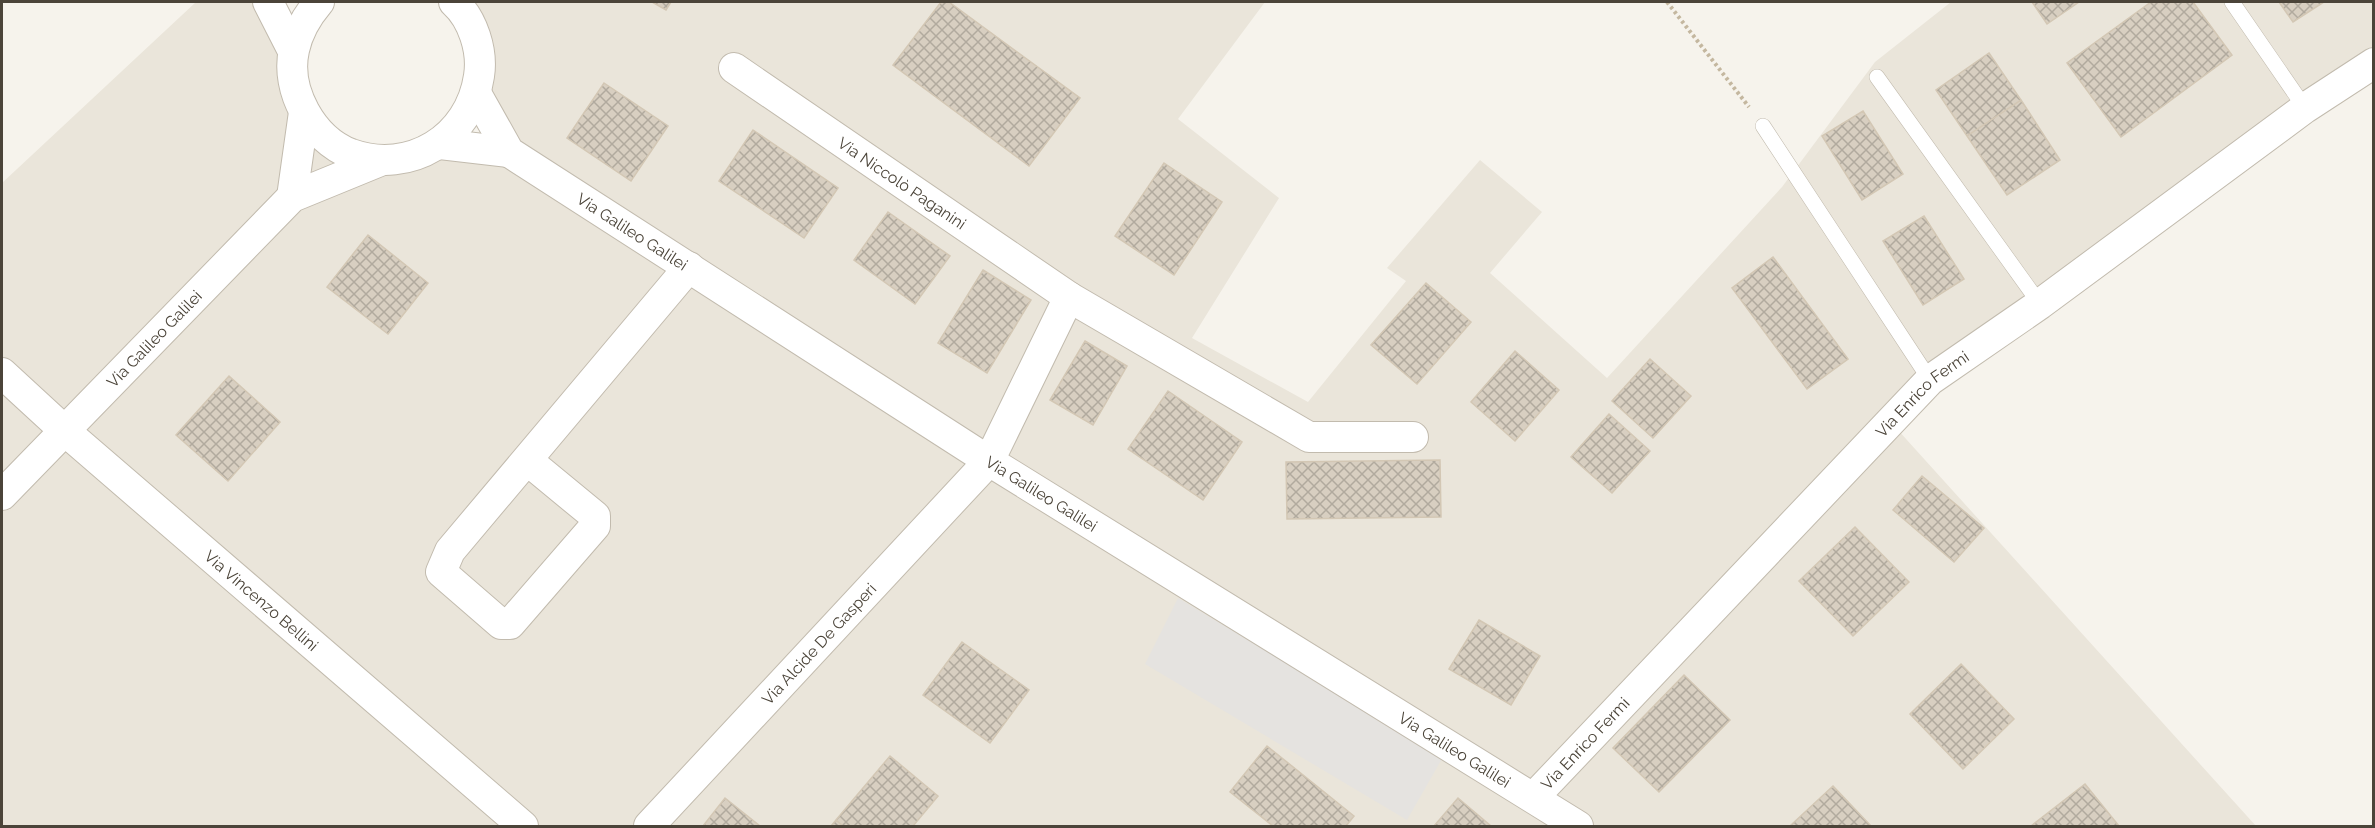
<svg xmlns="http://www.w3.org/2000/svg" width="2375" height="828" viewBox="0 0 2375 828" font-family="Raleway,sans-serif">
<defs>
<pattern id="building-cross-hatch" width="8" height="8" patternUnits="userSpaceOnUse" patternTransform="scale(1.5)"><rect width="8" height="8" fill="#d8cfc1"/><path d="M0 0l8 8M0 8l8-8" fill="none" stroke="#b1aa9e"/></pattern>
</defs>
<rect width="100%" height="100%" fill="#f6f3ec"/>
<!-- residential -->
<path fill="#eae5da" d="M196,2H257L318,143L506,160L979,462L639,826H532L2,359V183Z
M468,2H1265L1178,119L1279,198L1192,338L1308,402L1406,281L1387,268L1480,160L1542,212L1490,273L1607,378L1782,187L1875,62L1951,2H2373L2374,51L1908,382L1532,785L1337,665L515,144L486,91Z
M2,384L514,826H2Z
M1897,429L2256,826H1592L1546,796Z
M991,474L1564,826H662Z"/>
<!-- parking -->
<path fill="#e5e3e0" d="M1178,598L1443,757L1407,820L1145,664Z"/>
<!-- building -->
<path fill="url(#building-cross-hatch)" stroke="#d3c7b4" stroke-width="1.5" d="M652,2H671L666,10Z
M941,2H949L1080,98L1029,166L893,65Z
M2032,2H2079L2047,24Z
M2151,2H2193L2232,55L2121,137L2067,63Z
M2279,2H2324L2293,22Z
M1989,53L2021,100L1967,136L1936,90Z
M604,83L668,126L631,181L567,138Z
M2021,100L2060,160L2007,195L1967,136Z
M1863,111L1903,174L1862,200L1822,136Z
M753,130L838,188L804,238L719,181Z
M1164,163L1222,202L1174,275L1115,236Z
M888,212L950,256L915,304L854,260Z
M1924,216L1964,279L1923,305L1883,241Z
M368,235L428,283L388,334L327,287Z
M1773,257L1848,359L1807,389L1732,288Z
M983,270L1031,300L987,373L938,343Z
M1426,283L1471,322L1417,384L1371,345Z
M1085,341L1127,366L1093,425L1050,400Z
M1515,351L1559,390L1515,441L1471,402Z
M1650,359L1691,396L1653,438L1612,401Z
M229,376L280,422L228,481L176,435Z
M1168,391L1242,442L1203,500L1128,449Z
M1609,414L1650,451L1612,493L1571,457Z
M1440,460L1441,517L1287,519L1286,462Z
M1922,476L1984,528L1954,562L1893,510Z
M1855,527L1909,582L1853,636L1799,581Z
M1479,620L1540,656L1511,705L1449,669Z
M962,642L1029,690L990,743L923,695Z
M1961,664L2014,719L1963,769L1910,714Z
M1684,675L1730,720L1659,792L1613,748Z
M1267,746L1354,816L1346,826H1273L1230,792Z
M890,756L938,796L913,826H843L836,820Z
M2085,784L2119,826H2031Z
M1833,786L1871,826H1790Z
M725,798L760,826H703Z
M1458,798L1491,826H1434Z
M836,820L843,826H831Z"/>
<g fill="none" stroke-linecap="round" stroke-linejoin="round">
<!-- lane casing -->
<g stroke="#c2bbae" stroke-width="16">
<path id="lane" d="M2232,2L2305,108
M1877,77L2040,304
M1763,126L1930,380"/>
</g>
<!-- street casing -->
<g stroke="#c2bbae" stroke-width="32">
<g id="street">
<path d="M268,2L293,51"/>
<path d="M319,2C307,16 298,31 294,50C285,90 312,139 351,154C410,175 470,138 479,76C483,51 473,19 454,2"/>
<path id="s1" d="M477,95L509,152L989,461L1578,826"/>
<path d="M440,144L509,152"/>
<path d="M292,197L304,112"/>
<path d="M1069,297L1309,437H1413"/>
<path id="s2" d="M2,373L65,431L523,826"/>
<path d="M527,460L595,516V526L510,624H501L441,572L450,551L689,267"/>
<path id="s3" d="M2,495L292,197L380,161"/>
<path id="s4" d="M1534,797L1930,380L2040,304L2305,108L2374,63"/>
<path id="s5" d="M649,826L989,461L1069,297L734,68"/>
</g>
</g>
<!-- path -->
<path stroke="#c4b79f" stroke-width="4" stroke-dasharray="3 3" stroke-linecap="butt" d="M1667,2L1749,107"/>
<!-- lane -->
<use href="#lane" stroke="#fff" stroke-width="15"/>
<!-- street -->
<use href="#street" stroke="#fff" stroke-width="30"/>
</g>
<g text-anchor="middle" stroke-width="4.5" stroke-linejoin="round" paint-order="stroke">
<!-- street labels -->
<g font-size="16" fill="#4b4439" stroke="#fff">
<text transform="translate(902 183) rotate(34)" y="6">Via Niccolò Paganini</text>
<text dy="6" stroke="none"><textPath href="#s1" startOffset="212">Via Galileo Galilei</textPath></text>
<text dy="6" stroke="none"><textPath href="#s3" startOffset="218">Via Galileo Galilei</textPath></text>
<text dy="6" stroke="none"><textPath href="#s4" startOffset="560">Via Enrico Fermi</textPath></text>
<text dy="6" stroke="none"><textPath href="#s1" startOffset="698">Via Galileo Galilei</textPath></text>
<text dy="6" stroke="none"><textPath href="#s2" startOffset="345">Via Vincenzo Bellini</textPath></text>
<text dy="6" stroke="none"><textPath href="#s5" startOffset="249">Via Alcide De Gasperi</textPath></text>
<text dy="6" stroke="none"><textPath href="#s4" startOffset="74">Via Enrico Fermi</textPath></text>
<text dy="6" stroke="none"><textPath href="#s1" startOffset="1184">Via Galileo Galilei</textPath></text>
</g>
</g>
<!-- border -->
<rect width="2375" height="828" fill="none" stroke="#4b4439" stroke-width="6"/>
</svg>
